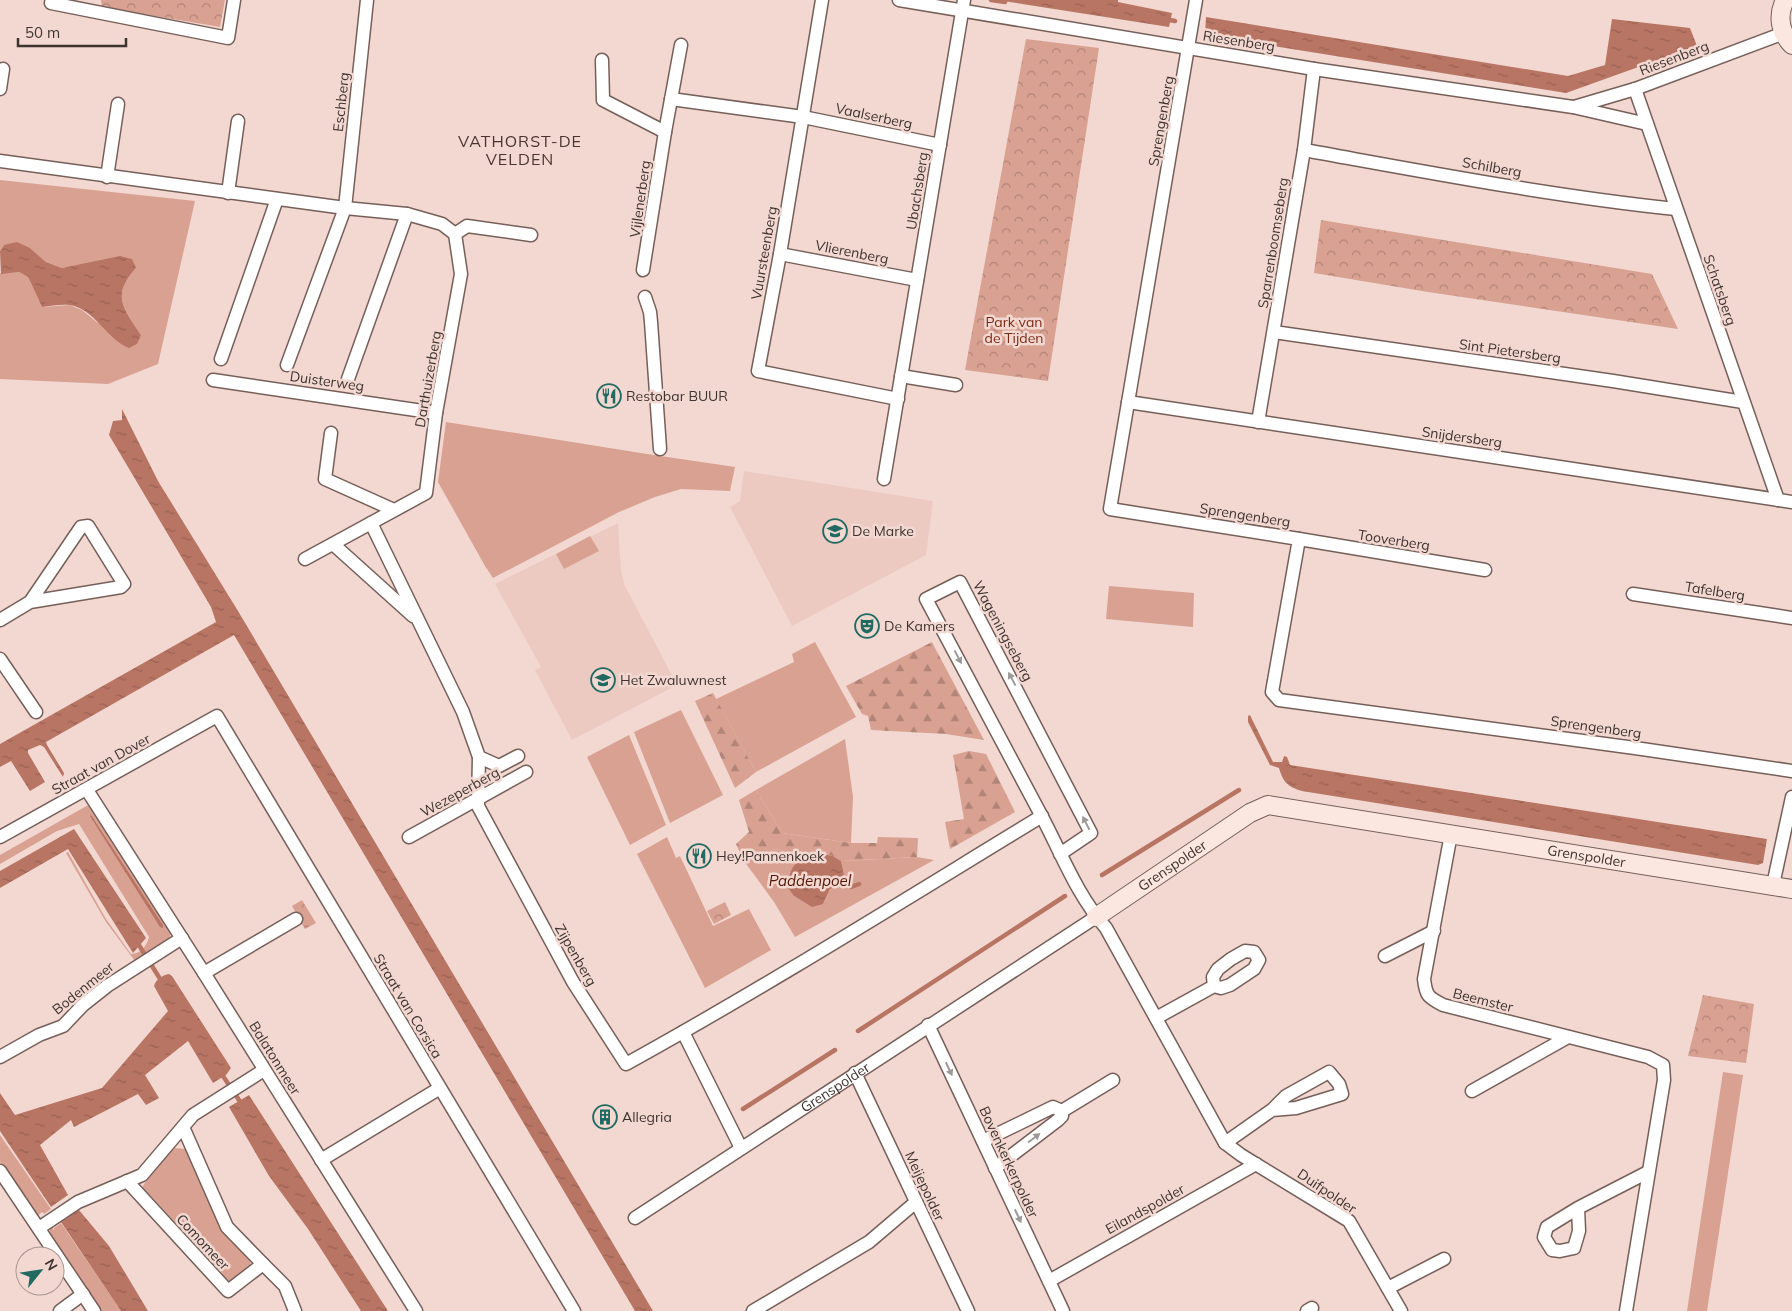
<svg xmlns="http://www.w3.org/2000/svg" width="1792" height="1311" viewBox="0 0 1792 1311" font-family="Mulish,sans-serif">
<defs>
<pattern id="forest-firs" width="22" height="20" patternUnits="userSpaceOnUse" patternTransform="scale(1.25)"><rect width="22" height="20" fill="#d9a192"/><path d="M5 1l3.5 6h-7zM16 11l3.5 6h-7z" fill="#b18478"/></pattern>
<pattern id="park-crowns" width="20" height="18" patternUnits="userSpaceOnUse" patternTransform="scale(1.25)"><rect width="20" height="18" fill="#d9a192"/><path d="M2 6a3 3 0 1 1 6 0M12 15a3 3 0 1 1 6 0" fill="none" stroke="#b18478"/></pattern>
<pattern id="water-ripples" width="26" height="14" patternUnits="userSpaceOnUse" patternTransform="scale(1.25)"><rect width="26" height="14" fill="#b97564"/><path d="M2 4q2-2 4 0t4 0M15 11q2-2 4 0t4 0" fill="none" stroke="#986153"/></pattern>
</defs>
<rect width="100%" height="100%" fill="#f2d8d1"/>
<!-- built -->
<path fill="#eccac1" d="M744,471L933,501L926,555L792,626L730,507L740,501Z
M618,523L621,570L624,584L677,685L572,740L535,670L541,667L495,584Z"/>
<!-- green -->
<path fill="#d9a192" d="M0,180L195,201L158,364L108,384L0,379V273L19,272L28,277L42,307L70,305L82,310L98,323L141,335C123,308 111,296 136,268L80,265L62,268L46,262L30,248L4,245L0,251Z
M446,422L647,454L735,467L730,491L681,489L655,497L619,512L493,578L485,566L438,482Z
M590,536L599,551L564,569L556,554Z
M1109,586L1194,593L1193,627L1106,619Z
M815,642L856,717L756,772L716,699L794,662L792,654Z
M681,710L723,795L670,823L634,732Z
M629,735L666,825L630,845L587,757Z
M845,739L853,797L851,843L782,833L756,790Z
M90,804L171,933L168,941L135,961L106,922L66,853L68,852L106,919L131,954C141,954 147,945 149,937L79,824L57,831L0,864V855Z
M667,837L676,858L680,856L713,926L749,909L771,950L705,988L637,854Z
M775,849L808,857L799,861L794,896L806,903L823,904L830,889L844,874L841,861L917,857L934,860L795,937L774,902L744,861Z
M1723,1072L1743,1075L1707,1311H1687Z
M0,1135L51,1209L44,1214L42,1212L37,1216L0,1162Z
M173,1148L187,1149L221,1229L251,1260L250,1267C242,1274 235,1283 223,1280V1274L150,1195L144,1196L142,1189L144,1184Z
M61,1223L121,1311H101L50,1237V1229L52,1227L54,1230V1228Z"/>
<!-- forest -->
<path fill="url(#forest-firs)" d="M932,642L934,646L984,740L946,734L871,730L868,716L862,714L846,686Z
M713,693L756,772L735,788L695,701Z
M969,751L986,754L1015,812L950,849L945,822L964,819L953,755Z
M756,790L782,833L851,843H877L878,837L918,838L917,857L841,861L833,856L817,853L808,857L775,849L744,861L736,844L749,832L739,800Z"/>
<!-- park -->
<path fill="url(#park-crowns)" d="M101,0H225L220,27L102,7Z
M1026,39L1099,48L1048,381L965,370Z
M1321,220L1652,274L1678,329L1428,292L1314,273Z
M302,900L316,923L305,929L292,906Z
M725,902L731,915L714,924L707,911Z
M1703,995L1754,1004L1746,1063L1688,1056Z"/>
<!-- water -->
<path fill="url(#water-ripples)" d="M997,0H1118V2L1172,13L1169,27Z
M1206,17L1568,76L1605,65L1612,19L1690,28L1697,46L1566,93L1205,35Z
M17,242L30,248L46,262L62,268L120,256L132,259L136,268C111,296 123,308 141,335L137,344L129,348C106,339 95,309 70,305C61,304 51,306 42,307L28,277L19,272L1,274L0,251L4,245Z
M122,409L158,481L238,611L653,1311H635L234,635L46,742L47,745L64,773L63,777L44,747L40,745L28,750V753L45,782L30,791L11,761L0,767V744L216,622L211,607L109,435L113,421L122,420Z
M1250,715L1273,762H1282L1284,756L1287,757L1290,765L1767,839L1763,863L1758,865L1302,791C1288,787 1283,782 1279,768L1270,765L1248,722V716Z
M91,815L163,925V928L160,927L90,816Z
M74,829L146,938L133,953L68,849L0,888V871Z
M817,853L833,856L841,861L844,874L840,884L830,889L823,904L812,907L794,896L788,888C790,864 795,861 817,853Z
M169,974L172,976L231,1068L226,1075L213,1083L188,1041L145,1075L159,1098L146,1105L138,1094L74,1127L71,1120L40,1145L68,1195L51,1207L0,1131V1093L15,1115L102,1088L168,1011L154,986C156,979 163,975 169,974Z
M249,1095L388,1311H361L308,1229L269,1176L229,1107Z
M79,1210L109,1246L148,1311H121L61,1222Z"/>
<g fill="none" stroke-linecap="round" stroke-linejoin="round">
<!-- stream -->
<path stroke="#b97564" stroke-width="4.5" d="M991,0L1005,2
M1165,19L1175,21
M1102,875L1239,790
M840,884L851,887L859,884
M137,942L162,982
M858,1031L1065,896
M221,1073L243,1106
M743,1109L835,1050"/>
<!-- street casing -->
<g stroke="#765f59" stroke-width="15">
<g id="street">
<path d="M52,0L51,3L228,38L234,0"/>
<path d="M822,0L780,254L758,371L898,399"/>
<path d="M899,0L1314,69L1573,107L1647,124"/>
<path d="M1196,0L1110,509L1299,539L1272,692L1279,700L1635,748L1792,771"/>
<path d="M602,60L603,100L665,132"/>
<path d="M0,89L3,69"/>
<path d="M1635,89L1778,500"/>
<path d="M671,99L803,117L940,145"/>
<path d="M1574,107L1635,89L1784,33"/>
<path d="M1304,150C1427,172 1551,196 1676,209"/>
<path d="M0,161L345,208L407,214L442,224L455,234L461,274L436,413L426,493L371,523L463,712L479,757L499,766L518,756"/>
<path d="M107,177L118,104"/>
<path d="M228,193L238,121"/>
<path d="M455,234L467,226L531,235"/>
<path d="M780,254L917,280"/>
<path d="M643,270L665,132L681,45"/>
<path d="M645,297L650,312L651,322L660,449"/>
<path d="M1274,332L1613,381L1743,402"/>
<path d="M221,359L277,199"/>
<path d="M287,365L345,208L367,0"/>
<path d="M901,376L956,385"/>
<path d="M348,379L407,214"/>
<path d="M213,380L436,413"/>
<path d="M1128,402L1792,502"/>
<path d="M1258,422L1304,150L1314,69"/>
<path d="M331,433L325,479L394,510"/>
<path d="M884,479L964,0"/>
<path d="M1299,539L1485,570"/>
<path d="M333,544L413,616"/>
<path d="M305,559L371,523"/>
<path d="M1633,594L1792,618"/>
<path d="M0,620L30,602L121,587L124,584L88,526L81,527L30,602"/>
<path d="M0,659L36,712"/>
<path d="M479,757L478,806L573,982L626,1064C767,986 904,900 1042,816"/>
<path d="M87,790L204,973L416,1311"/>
<path d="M1451,834L1424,979C1426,996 1428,997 1443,1005L1648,1057L1663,1065L1664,1080L1626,1311"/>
<path d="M0,837L217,716L574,1311"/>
<path d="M409,837L526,772"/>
<path d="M1060,854L1091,833L960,582L926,599C964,670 1002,741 1040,813C1061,852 1076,894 1106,928L1225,1143L1241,1155L1349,1221L1401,1311"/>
<path d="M1773,885L1792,797"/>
<path d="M1385,956L1434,931"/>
<path d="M204,973L296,919"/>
<path d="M1156,1018L1214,986L1221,988L1230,985L1254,969L1259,960L1254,952L1245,951L1231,959L1218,969L1213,977L1214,986"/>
<path d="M928,1025L1063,1311"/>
<path d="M683,1032L741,1148"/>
<path d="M0,1057L39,1035L63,1026L83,1005L107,986L182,938"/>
<path d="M855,1073L968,1311"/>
<path d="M1472,1091L1568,1037"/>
<path d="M1062,1111L1113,1080"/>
<path d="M983,1141L1053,1107L1062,1111V1116L1058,1120L995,1168"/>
<path d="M1225,1143L1272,1110L1296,1108L1342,1094L1339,1084L1329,1072L1286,1096L1272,1110"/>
<path d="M321,1160L440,1088"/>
<path d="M0,1171L94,1311"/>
<path d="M127,1181L228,1291L263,1264L227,1227L183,1127"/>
<path d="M1578,1208L1547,1227L1544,1237L1552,1250L1560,1251L1574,1248L1579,1231L1578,1208L1648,1172"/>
<path id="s1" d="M635,1218L1096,917"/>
<path d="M39,1228L78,1202L142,1175L193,1115L264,1070"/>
<path d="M263,1264L285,1286L295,1311"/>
<path d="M1049,1281L1256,1164"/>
<path d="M1388,1288L1444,1259"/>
<path d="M60,1311L83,1294"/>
<path d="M753,1311L869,1242L916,1202"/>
<path d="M1307,1311L1312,1308"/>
</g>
</g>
<!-- secondary casing -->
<g stroke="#765f59" stroke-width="20">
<g id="secondary">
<path d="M1785,0C1777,16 1780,32 1792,45"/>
<path id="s2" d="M1096,917L1250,813L1268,805L1792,889"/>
</g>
</g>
<!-- street -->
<use href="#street" stroke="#fff" stroke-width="12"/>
<!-- secondary -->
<use href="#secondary" stroke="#fbe6e0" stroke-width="18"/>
</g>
<!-- one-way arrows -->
<defs><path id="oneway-solid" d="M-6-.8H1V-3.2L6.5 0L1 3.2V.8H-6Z" transform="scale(1.25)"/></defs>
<g fill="#9e9998">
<use href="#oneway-solid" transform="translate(958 657) rotate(62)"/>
<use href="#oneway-solid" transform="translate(1012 679) rotate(-118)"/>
<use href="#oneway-solid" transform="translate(1086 823) rotate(-117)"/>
<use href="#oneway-solid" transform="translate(949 1069) rotate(65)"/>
<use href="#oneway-solid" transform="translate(1034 1138) rotate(-37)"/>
<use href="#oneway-solid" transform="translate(1018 1216) rotate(65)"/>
</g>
<!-- icons -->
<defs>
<g id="restaurant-ring" transform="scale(1.25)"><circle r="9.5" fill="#f2d8d1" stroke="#206a62" stroke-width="1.5"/><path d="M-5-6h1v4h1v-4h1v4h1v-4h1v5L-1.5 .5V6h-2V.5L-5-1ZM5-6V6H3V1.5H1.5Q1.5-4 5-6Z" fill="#206a62"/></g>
<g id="school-ring" transform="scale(1.25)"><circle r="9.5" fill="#f2d8d1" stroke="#206a62" stroke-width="1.5"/><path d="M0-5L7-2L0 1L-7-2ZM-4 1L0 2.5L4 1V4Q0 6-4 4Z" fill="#206a62"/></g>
<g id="theatre-ring" transform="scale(1.25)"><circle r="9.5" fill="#f2d8d1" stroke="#206a62" stroke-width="1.5"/><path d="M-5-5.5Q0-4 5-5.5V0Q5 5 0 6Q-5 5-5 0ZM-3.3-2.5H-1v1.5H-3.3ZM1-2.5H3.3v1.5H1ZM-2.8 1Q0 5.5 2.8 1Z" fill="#206a62"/></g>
<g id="building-ring" transform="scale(1.25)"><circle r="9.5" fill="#f2d8d1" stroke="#206a62" stroke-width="1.5"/><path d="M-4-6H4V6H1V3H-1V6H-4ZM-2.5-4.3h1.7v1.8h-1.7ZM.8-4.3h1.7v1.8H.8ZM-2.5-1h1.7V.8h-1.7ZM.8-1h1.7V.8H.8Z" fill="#206a62"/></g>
</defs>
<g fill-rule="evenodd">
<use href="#restaurant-ring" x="609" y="396"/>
<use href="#school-ring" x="835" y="531"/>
<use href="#theatre-ring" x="867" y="626"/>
<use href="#school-ring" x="603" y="680"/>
<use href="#restaurant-ring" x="699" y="856"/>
<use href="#building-ring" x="605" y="1117"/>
</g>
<g text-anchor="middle" stroke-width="5" stroke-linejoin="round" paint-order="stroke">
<!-- street labels -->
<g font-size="14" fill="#3e3330" stroke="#f2d8d1">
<text transform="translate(1239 41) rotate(9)" y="5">Riesenberg</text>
<text transform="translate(1674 58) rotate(-21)" y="5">Riesenberg</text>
<text transform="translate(341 102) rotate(-84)" y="5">Eschberg</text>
<text transform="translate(874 116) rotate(12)" y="5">Vaalserberg</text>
<text transform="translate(1161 121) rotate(-80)" y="5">Sprengenberg</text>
<text transform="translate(1492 167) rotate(10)" y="5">Schilberg</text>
<text transform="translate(917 191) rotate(-81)" y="5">Ubachsberg</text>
<text transform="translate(640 199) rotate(-82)" y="5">Vijlenerberg</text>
<text transform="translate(1273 243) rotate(-81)" y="5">Sparrenboomseberg</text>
<text transform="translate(852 252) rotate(11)" y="5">Vlierenberg</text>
<text transform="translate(764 253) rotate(-80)" y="5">Vuursteenberg</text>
<text transform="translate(1720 290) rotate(71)" y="5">Schatsberg</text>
<text transform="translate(1510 351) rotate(8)" y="5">Sint Pietersberg</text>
<text transform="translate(428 379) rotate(-80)" y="5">Darthuizerberg</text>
<text transform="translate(327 381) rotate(8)" y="5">Duisterweg</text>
<text transform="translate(1462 437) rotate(8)" y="5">Snijdersberg</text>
<text transform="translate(1245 515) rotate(9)" y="5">Sprengenberg</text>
<text transform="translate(1394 540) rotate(9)" y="5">Tooverberg</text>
<text transform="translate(1715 591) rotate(9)" y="5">Tafelberg</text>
<text transform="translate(1003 631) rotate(62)" y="5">Wageningseberg</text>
<text transform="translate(1596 727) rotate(8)" y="5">Sprengenberg</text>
<text transform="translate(101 764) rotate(-29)" y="5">Straat van Dover</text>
<text transform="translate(460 792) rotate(-29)" y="5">Wezeperberg</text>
<text dy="5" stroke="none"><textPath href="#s2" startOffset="528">Grenspolder</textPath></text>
<text dy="5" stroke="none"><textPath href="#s2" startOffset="92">Grenspolder</textPath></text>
<text transform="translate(576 955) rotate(60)" y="5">Zijpenberg</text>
<text transform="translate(83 988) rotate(-39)" y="5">Bodenmeer</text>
<text transform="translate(1483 1000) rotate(14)" y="5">Beemster</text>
<text transform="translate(408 1006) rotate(59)" y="5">Straat van Corsica</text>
<text transform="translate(275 1058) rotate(58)" y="5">Balatonmeer</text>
<text dy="5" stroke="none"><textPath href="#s1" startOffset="239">Grenspolder</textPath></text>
<text transform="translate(1009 1162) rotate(65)" y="5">Bovenkerkerpolder</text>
<text transform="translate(925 1186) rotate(65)" y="5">Meijepolder</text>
<text transform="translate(1327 1191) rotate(34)" y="5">Duifpolder</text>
<text transform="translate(1145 1209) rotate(-29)" y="5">Eilandspolder</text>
<text transform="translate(203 1242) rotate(47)" y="5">Comomeer</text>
</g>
<!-- park labels -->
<g font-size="14" fill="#7c2914" stroke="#f2d8d1">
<text x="1014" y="327">Park van<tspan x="1014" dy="16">de Tijden</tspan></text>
</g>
<!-- poi labels -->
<g font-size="14" fill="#3e3330" stroke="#f2d8d1" text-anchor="start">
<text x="626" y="401">Restobar BUUR</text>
<text x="852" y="536">De Marke</text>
<text x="884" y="631">De Kamers</text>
<text x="620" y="685">Het Zwaluwnest</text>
<text x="716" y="861">Hey!Pannenkoek</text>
<text x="622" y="1122">Allegria</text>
</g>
<!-- water labels -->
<g font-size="15" font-style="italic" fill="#541606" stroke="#f2d8d1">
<text x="810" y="886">Paddenpoel</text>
</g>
<!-- quarter labels -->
<g font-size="16" letter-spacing="1" fill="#49352f" stroke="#f2d8d1">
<text x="520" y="147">VATHORST-DE<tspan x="520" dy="18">VELDEN</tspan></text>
</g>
</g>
<!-- north arrow -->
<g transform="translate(40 1271) rotate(60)"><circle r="24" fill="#f2d8d1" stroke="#aa9691"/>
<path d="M0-4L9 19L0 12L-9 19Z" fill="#206a62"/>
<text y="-8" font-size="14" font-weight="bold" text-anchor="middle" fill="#3e3330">N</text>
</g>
<!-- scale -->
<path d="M18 38v8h108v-8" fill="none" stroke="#3e3330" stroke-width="2.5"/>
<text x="25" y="38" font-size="15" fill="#3e3330" stroke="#f2d8d1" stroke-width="4" paint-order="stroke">50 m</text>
</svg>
